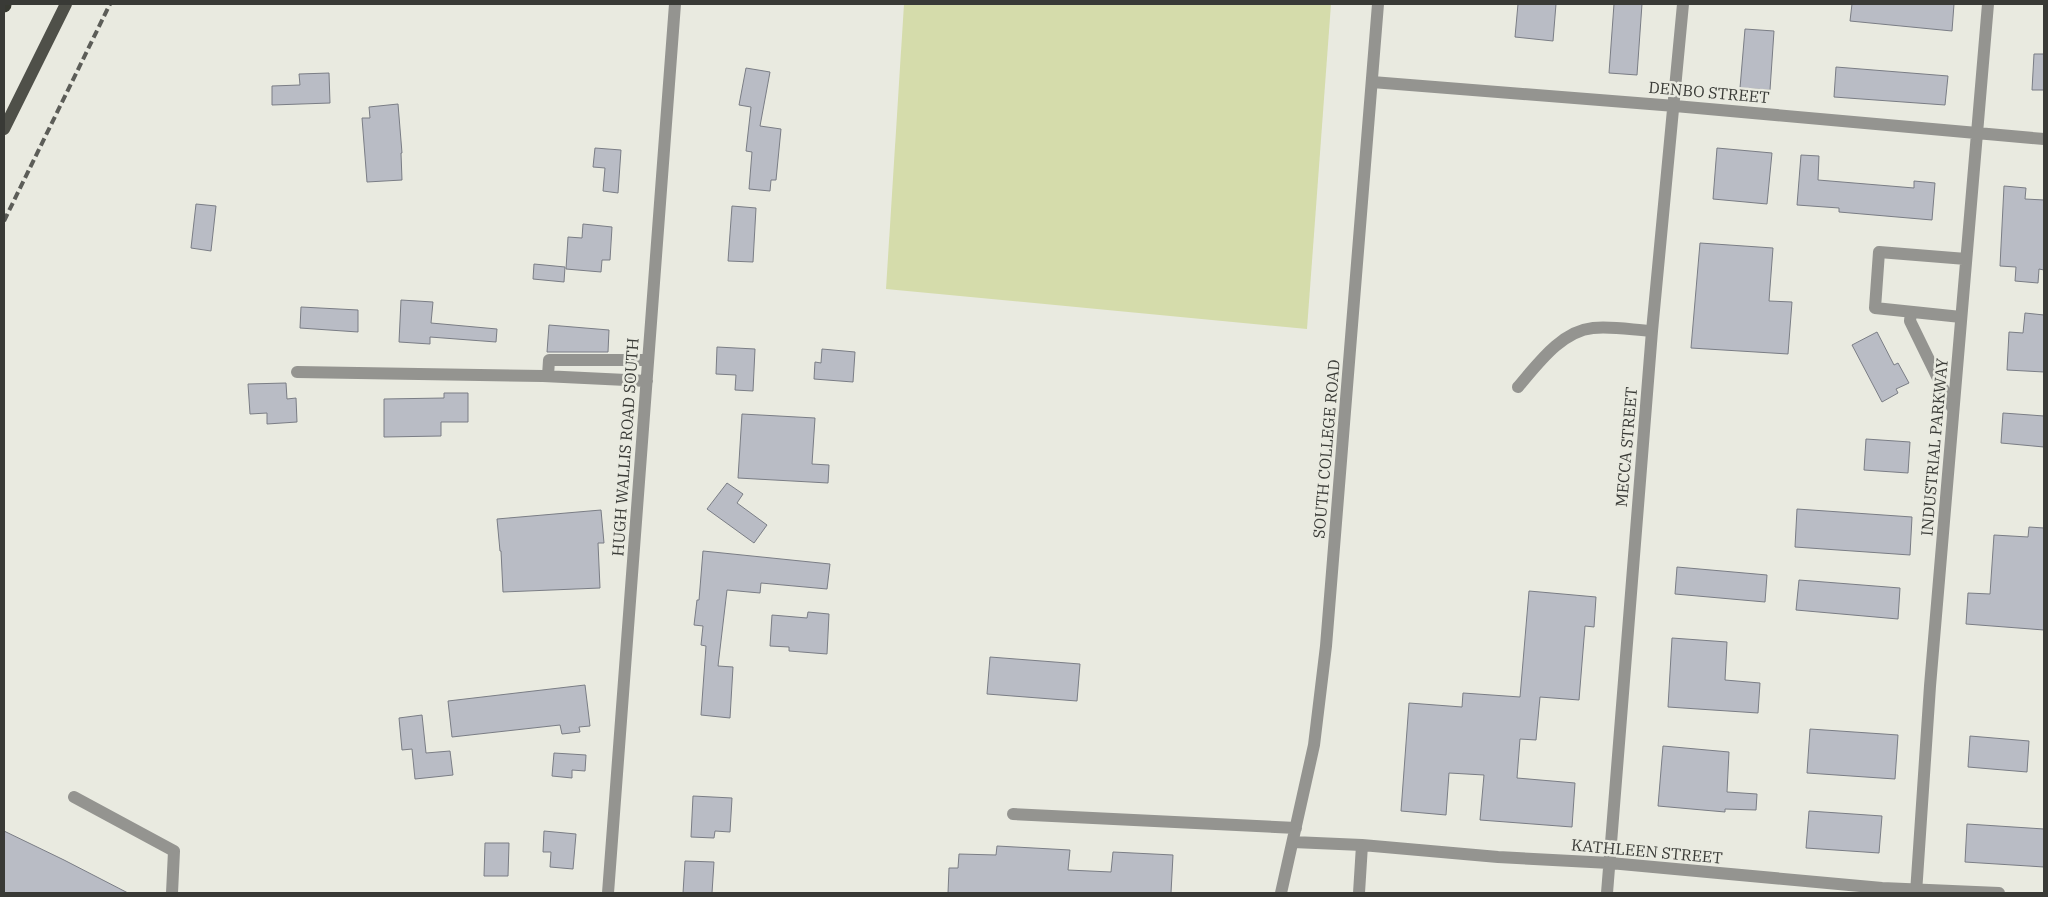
<svg xmlns="http://www.w3.org/2000/svg" width="2048" height="897" viewBox="0 0 2048 897" font-family="'IBM Plex Serif',serif">
<rect width="100%" height="100%" fill="#e9eae0"/>
<!-- green -->
<path fill="#d5dcab" d="M904,4H1331L1307,329L886,289Z"/>
<!-- building -->
<path fill="#b9bcc5" stroke="#7a7d85" d="M1518,4H1556L1553,41L1515,37Z
M1614,4H1642L1637,75L1609,73Z
M1852,4H1954L1952,31L1850,21Z
M1745,29L1774,31L1770,90L1740,88Z
M2034,54H2044V90H2032Z
M1836,67L1948,76L1945,105L1834,97Z
M746,68L770,72L760,126L781,129L776,180H771L770,191L749,189L752,152L746,151L751,107L739,105Z
M329,73L330,103L272,105V86L300,85L299,74Z
M398,104L402,153H401L402,180L367,182L362,118H370L369,107Z
M595,148L621,150L618,193L603,191L605,168L593,167Z
M1717,148L1772,153L1767,204L1713,199Z
M1801,155L1819,156L1818,180L1914,188V181L1935,183L1932,220L1839,212V208L1797,205Z
M2004,186L2026,188L2025,199L2044,200V270L2039,269L2038,283L2015,281L2016,267L2000,266Z
M196,204L216,206L211,251L191,248Z
M732,206L756,208L753,262L728,261Z
M583,224L612,227L610,260H602L601,272L566,269L568,237L582,238Z
M1700,243L1773,248L1769,301L1792,302L1788,354L1691,348Z
M534,264L565,267L564,282L533,279Z
M401,300L433,302L431,323L497,329L496,342L430,337V344L399,342Z
M301,307L358,310V332L300,328Z
M2025,313L2044,315V372L2007,370L2009,332L2023,333Z
M549,325L609,330L608,352H547Z
M1877,332L1894,365L1898,363L1909,383L1896,389L1898,393L1882,402L1852,345Z
M717,347L755,349L753,391L735,390L736,375L716,374Z
M822,349L855,352L853,382L814,379L815,362L821,363Z
M286,383L287,399L296,398L297,422L267,424V413L250,414L248,384Z
M444,393H468V422H441V436L384,437V399L444,398Z
M2003,413L2044,416V447L2001,443Z
M742,414L815,418L812,464L829,465L828,483L738,478Z
M1866,439L1910,442L1908,473L1864,470Z
M727,483L743,494L737,503L767,525L754,543L707,509Z
M1797,509L1912,517L1910,555L1795,547Z
M601,510L604,543H598L600,588L503,592L501,551H500L497,519Z
M2029,527L2044,528V630L1966,624L1968,593L1990,594L1994,535L2028,537Z
M703,551L830,564L827,589L761,583L760,593L727,590L718,666L733,667L730,718L701,715L706,646L701,645L703,626L694,625L697,600H699Z
M1677,567L1767,575L1765,602L1675,594Z
M1799,580L1900,588L1898,619L1796,610Z
M1529,591L1596,597L1594,627L1585,626L1579,700L1540,697L1536,740L1520,739L1517,778L1575,783L1572,827L1480,820L1484,775L1449,773L1446,815L1401,811L1409,703L1462,707L1463,693L1520,697Z
M808,612L829,614L827,654L789,651V647L770,646L772,615L807,618Z
M1672,638L1727,642L1725,680L1760,683L1758,713L1668,707Z
M990,657L1080,664L1077,701L987,694Z
M585,685L590,726L579,727L580,732L562,734L560,725L452,737L448,701Z
M422,715L426,753L450,751L453,775L415,779L412,749L402,750L399,718Z
M1810,729L1898,735L1895,779L1807,773Z
M1970,736L2029,741L2027,772L1968,767Z
M1663,746L1729,752L1727,792L1757,794L1756,810L1725,809V812L1658,806Z
M554,753L586,755L585,771L572,770V778L552,776Z
M693,796L732,798L730,832L715,831L714,838L691,837Z
M1809,811L1882,816L1879,853L1806,848Z
M1967,824L2044,829V867L1965,862Z
M4,831L64,860L128,893H4Z
M544,831L576,834L573,869L550,867L551,852H543Z
M485,843H509L508,876H484Z
M997,846L1070,850L1068,870L1111,872L1113,852L1173,855L1171,893H948L949,868H958L959,854L996,855Z
M685,861L714,862L712,893H683Z"/>
<g fill="none" stroke-linecap="round" stroke-linejoin="round">
<!-- minor -->
<path stroke="#949490" stroke-width="12" d="M1372,82L1675,106L2044,139
M1911,312L1910,321L1953,409
M1961,317L1875,308L1879,252L1966,259
M297,372L543,376L647,381
M548,376L549,360H648
M1518,387C1537,365 1561,331 1593,328C1612,326 1633,330 1652,331
M74,797L174,851L172,893
M1013,814L1296,828
M1293,842L1362,845L1498,857L1610,863L1882,888L1999,893
M608,893L675,4
M1281,893L1314,745L1326,646L1378,4
M1359,893L1362,845
M1607,893L1652,331L1683,4
M1916,893L1930,686L1988,4"/>
<!-- major -->
<path stroke="#4f5049" stroke-width="12" d="M4,129L66,4"/>
<!-- highway -->
<path stroke="#373931" stroke-width="15" d="M4,5V4"/>
<!-- rail -->
<path stroke="#5c5d58" stroke-width="4" stroke-dasharray="8 4" stroke-linecap="butt" d="M4,221L110,4"/>
</g>
<g text-anchor="middle" stroke-width="5" stroke-linejoin="round" paint-order="stroke">
<!-- street labels -->
<g font-size="16" fill="#393a36" stroke="#e9eae0">
<text transform="translate(1709 92) rotate(5)" y="6">DENBO STREET</text>
<text transform="translate(625 447) rotate(-86)" y="6">HUGH WALLIS ROAD SOUTH</text>
<text transform="translate(1626 447) rotate(-85)" y="6">MECCA STREET</text>
<text transform="translate(1934 447) rotate(-85)" y="6">INDUSTRIAL PARKWAY</text>
<text transform="translate(1326 449) rotate(-85)" y="6">SOUTH COLLEGE ROAD</text>
<text transform="translate(1647 851) rotate(5)" y="6">KATHLEEN STREET</text>
</g>
</g>
<!-- border -->
<rect width="2048" height="897" fill="none" stroke="#393a36" stroke-width="10"/>
</svg>
